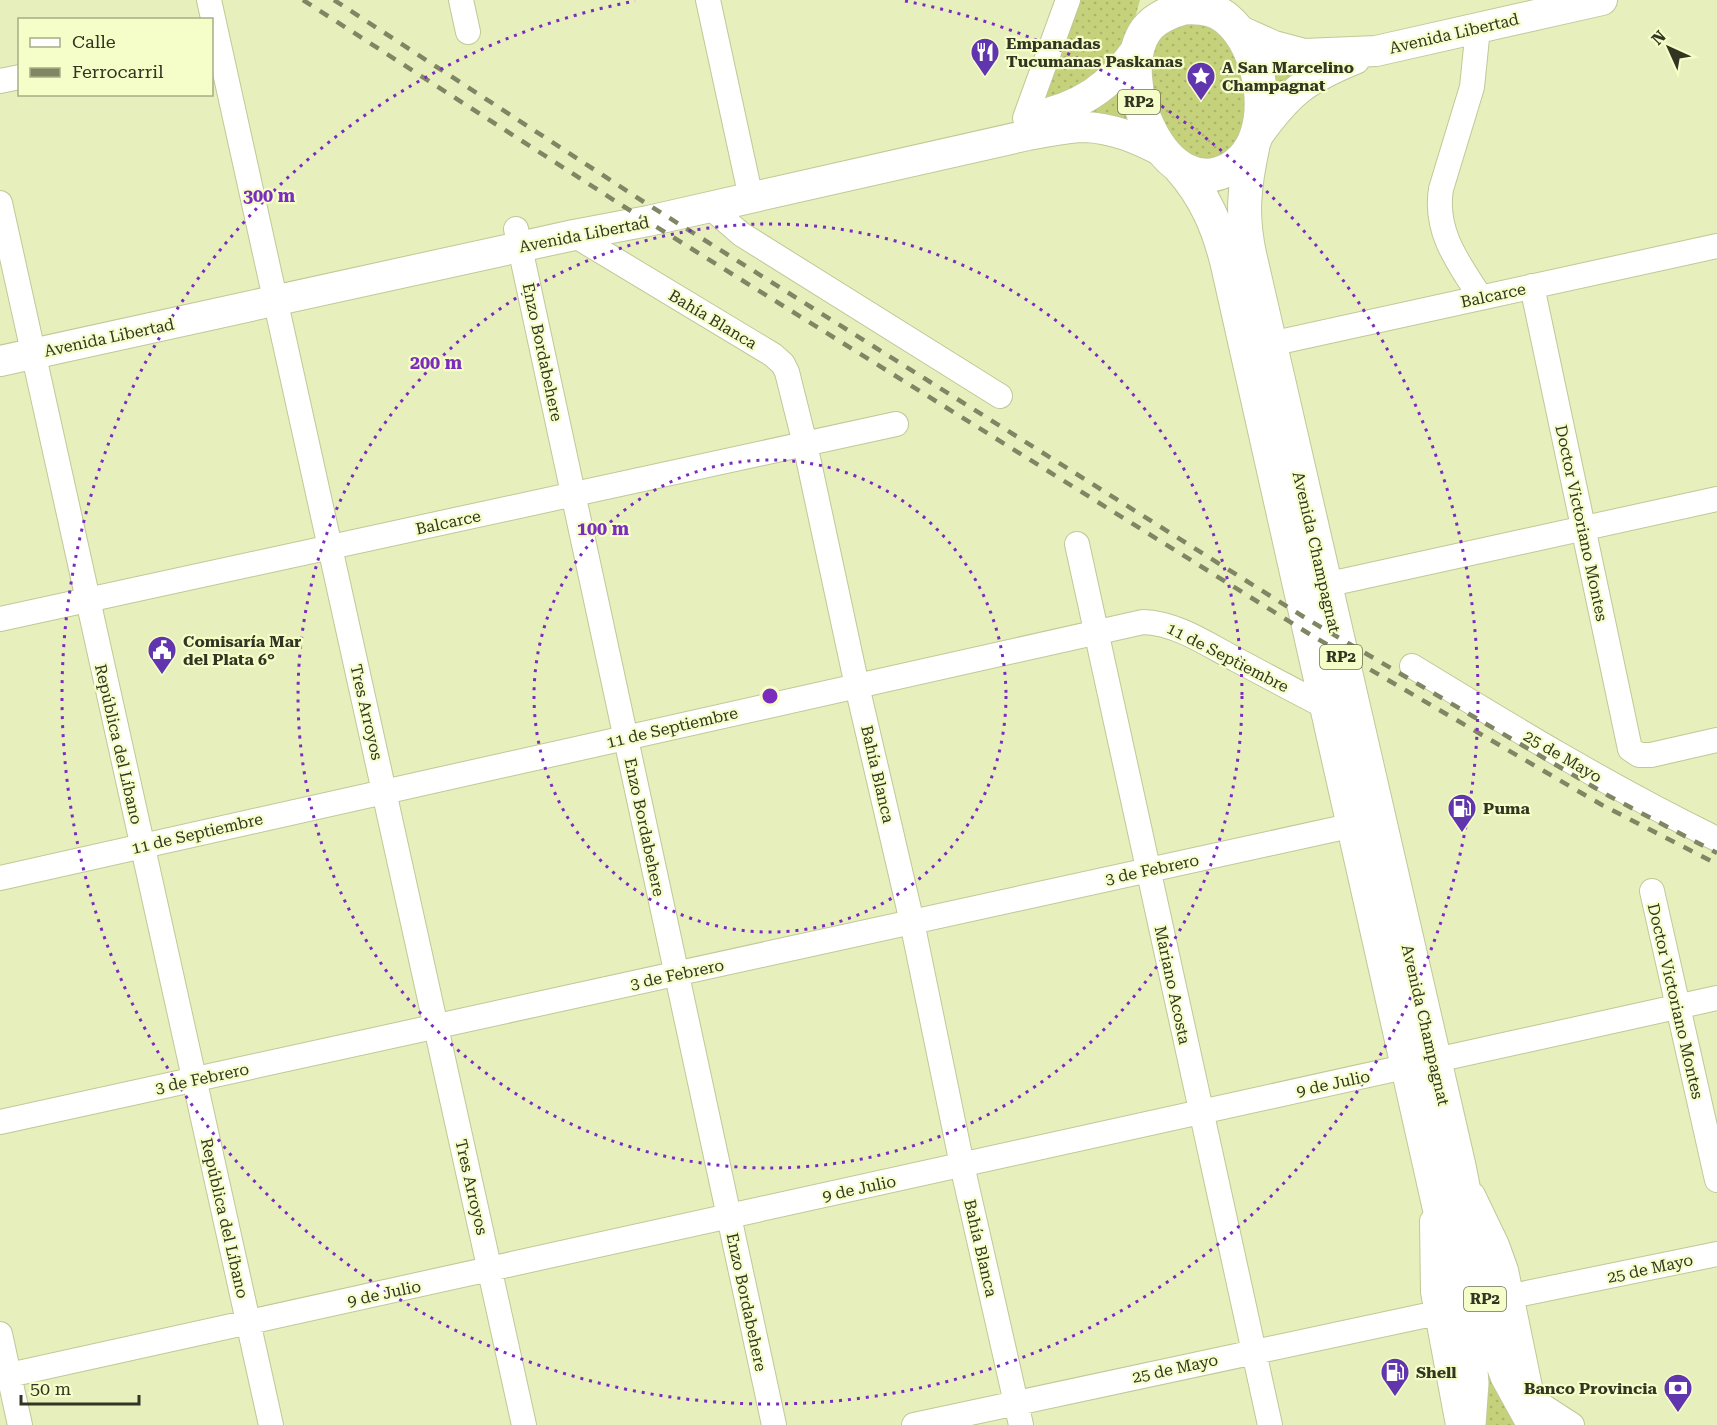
<svg xmlns="http://www.w3.org/2000/svg" width="1717" height="1425" viewBox="0 0 1717 1425" font-family="'Roboto Serif',serif">
<defs>
<pattern id="grass-dots" width="8" height="8" patternUnits="userSpaceOnUse" patternTransform="scale(1.5)"><rect width="8" height="8" fill="#c6d27b"/><path d="M2 2h.1M6 6h.1" fill="none" stroke="#abb56a" stroke-width="1.8" stroke-linecap="round"/></pattern>
</defs>
<rect width="100%" height="100%" fill="#e7efbc"/>
<!-- grass -->
<path fill="url(#grass-dots)" d="M1077,0H1140L1130,35L1090,83L1045,98L1044,96Z
M1193,19L1226,35L1252,95L1237,151L1199,163L1159,131L1150,108L1153,40Z
M1271,57L1305,66L1271,102Z
M1120,83L1138,131L1082,115Z
M1421,1076L1522,1425H1477Z"/>
<g fill="none" stroke-linecap="round" stroke-linejoin="round">
<!-- minor casing -->
<g stroke="#c0c896" stroke-width="26">
<path id="minor" d="M209,0L524,1425
M461,0L468,32
M708,0L751,198
M1478,28L1472,87L1441,189C1434,232 1459,264 1481,298
M0,81L20,77
M1025,118L1068,0
M0,203L271,1425
M710,207L741,234L1000,396
M516,229L774,1425
M574,235L773,355L783,364L787,372L805,444L857,686L912,922L962,1165L1021,1425
M1532,286L1630,749L1639,755H1651L1717,740
M1270,344L1717,246
M1077,544L1270,1425
M1325,585L1717,499
M0,619L896,424
M1412,666C1512,727 1612,788 1717,839
M0,878L1143,622C1177,623 1208,645 1237,660C1267,676 1297,692 1328,708
M1652,891L1717,1180
M0,1122L1354,825
M1473,1195L1497,1245L1506,1270L1535,1411
M1432,1221L1433,1292L1458,1425
M1512,1296L1717,1254
M0,1334L20,1425
M0,1377L1717,998
M1532,1399L1572,1425
M914,1425L1437,1313"/>
</g>
<!-- major casing -->
<g stroke="#c0c896" stroke-width="32">
<path id="major" d="M1236,29L1274,46L1304,54L1376,51L1602,0
M1030,117C1080,108 1110,87 1139,46
M1256,138C1288,93 1304,80 1355,59
M0,361L574,235L648,221L1028,135C1047,132 1066,127 1085,127C1113,128 1140,139 1165,153"/>
</g>
<!-- highway casing -->
<g stroke="#c0c896" stroke-width="35">
<path id="highway" d="M1184,8C1198,7 1216,9 1227,19C1253,41 1265,87 1260,120C1257,140 1249,157 1231,168C1164,207 1112,78 1146,30C1155,18 1170,12 1184,8Z
M1253,146C1244,187 1241,216 1250,256L1459,1166L1493,1338L1507,1376L1534,1425
M1180,168C1205,196 1218,227 1227,263L1468,1336L1472,1383L1469,1425"/>
</g>
<!-- minor -->
<use href="#minor" stroke="#fff" stroke-width="24"/>
<!-- major -->
<use href="#major" stroke="#fff" stroke-width="30"/>
<!-- highway -->
<use href="#highway" stroke="#fff" stroke-width="33"/>
<!-- rail -->
<path stroke="#808564" stroke-width="4.5" stroke-dasharray="10 10" stroke-linecap="butt" d="M303,0L623,206L1311,635L1602,805L1717,864
M334,0L644,202L1307,619L1609,796L1717,853"/>
</g>
<!-- distance rings -->
<g fill="none" stroke="#7b2cbf" stroke-width="3" stroke-dasharray="3 6">
<circle cx="770" cy="696" r="236"/>
<circle cx="770" cy="696" r="472"/>
<path d="M905 1A708 708 0 1 1 635 1"/>
</g>
<!-- icons -->
<defs>
<g id="restaurant-pin" transform="scale(1.5)"><path d="M0 17L-7.5 6A9.5 9.5 0 1 1 7.5 6Z" fill="#6135ad" stroke="#f5fdc9"/><path d="M-5-6h1v4h1v-4h1v4h1v-4h1v5L-1.5 .5V6h-2V.5L-5-1ZM5-6V6H3V1.5H1.5Q1.5-4 5-6Z" fill="#fff"/></g>
<g id="sight-pin" transform="scale(1.5)"><path d="M0 17L-7.5 6A9.5 9.5 0 1 1 7.5 6Z" fill="#6135ad" stroke="#f5fdc9"/><path d="M0-6L1.8-2.2L6-1.7L2.9 1.2L3.7 5.4L0 3.3L-3.7 5.4L-2.9 1.2L-6-1.7L-1.8-2.2Z" fill="#fff"/></g>
<g id="civic-pin" transform="scale(1.5)"><path d="M0 17L-7.5 6A9.5 9.5 0 1 1 7.5 6Z" fill="#6135ad" stroke="#f5fdc9"/><path d="M-.6-6.5H3V-4.5H.6V-3L4-1V1h2V6H-6V1h2V-1L-.6-3ZM-1.2 2.5V6h2.4V2.5Z" fill="#fff"/></g>
<g id="fuel-pin" transform="scale(1.5)"><path d="M0 17L-7.5 6A9.5 9.5 0 1 1 7.5 6Z" fill="#6135ad" stroke="#f5fdc9"/><path d="M-5.5-6h7V0h2V4h1.3V-2.5L3-4.5l.8-.8L6-3V5H2.5V1h-1V6h-7ZM-4.2-4.7v3.2H.2V-4.7Z" fill="#fff"/></g>
<g id="bank-pin" transform="scale(1.5)"><path d="M0 17L-7.5 6A9.5 9.5 0 1 1 7.5 6Z" fill="#6135ad" stroke="#f5fdc9"/><path d="M-6-4H6V4H-6ZM0-2.3a2.3 2.3 0 1 0 0 4.6a2.3 2.3 0 1 0 0-4.6Z" fill="#fff"/></g>
</defs>
<g fill-rule="evenodd">
<use href="#restaurant-pin" x="985" y="52"/>
<use href="#sight-pin" x="1201" y="76"/>
<use href="#civic-pin" x="162" y="650"/>
<use href="#fuel-pin" x="1462" y="808"/>
<use href="#fuel-pin" x="1395" y="1372"/>
<use href="#bank-pin" x="1678" y="1388"/>
</g>
<g text-anchor="middle" stroke-width="4.5" stroke-linejoin="round" paint-order="stroke">
<!-- shield labels -->
<g fill="#f5fdc9" stroke="#6c7153" stroke-width="1.5">
<rect x="1118" y="90" width="42" height="24" rx="4.5"/>
<rect x="1320" y="645" width="42" height="24" rx="4.5"/>
<rect x="1464" y="1287" width="42" height="24" rx="4.5"/>
</g>
<g font-size="15" font-weight="bold" fill="#323521">
<text x="1139" y="107">RP2</text>
<text x="1341" y="662">RP2</text>
<text x="1485" y="1304">RP2</text>
</g>
<!-- street labels -->
<g font-size="16" fill="#323521" stroke="#f5fdc9">
<text transform="translate(1454 33) rotate(-13)" y="6">Avenida Libertad</text>
<text transform="translate(584 234) rotate(-11)" y="6">Avenida Libertad</text>
<text transform="translate(1493 295) rotate(-12)" y="6">Balcarce</text>
<text transform="translate(713 319) rotate(31)" y="6">Bahía Blanca</text>
<text transform="translate(109 337) rotate(-12)" y="6">Avenida Libertad</text>
<text transform="translate(543 352) rotate(78)" y="6">Enzo Bordabehere</text>
<text transform="translate(448 522) rotate(-12)" y="6">Balcarce</text>
<text transform="translate(1582 523) rotate(78)" y="6">Doctor Victoriano Montes</text>
<text transform="translate(1317 552) rotate(77)" y="6">Avenida Champagnat</text>
<text transform="translate(1228 657) rotate(27)" y="6">11 de Septiembre</text>
<text transform="translate(367 712) rotate(77)" y="6">Tres Arroyos</text>
<text transform="translate(672 727) rotate(-13)" y="6">11 de Septiembre</text>
<text transform="translate(119 744) rotate(77)" y="6">República del Líbano</text>
<text transform="translate(1563 756) rotate(30)" y="6">25 de Mayo</text>
<text transform="translate(878 774) rotate(77)" y="6">Bahía Blanca</text>
<text transform="translate(645 827) rotate(78)" y="6">Enzo Bordabehere</text>
<text transform="translate(197 833) rotate(-13)" y="6">11 de Septiembre</text>
<text transform="translate(1152 869) rotate(-12)" y="6">3 de Febrero</text>
<text transform="translate(677 974) rotate(-12)" y="6">3 de Febrero</text>
<text transform="translate(1173 985) rotate(78)" y="6">Mariano Acosta</text>
<text transform="translate(1676 1001) rotate(77)" y="6">Doctor Victoriano Montes</text>
<text transform="translate(1426 1025) rotate(77)" y="6">Avenida Champagnat</text>
<text transform="translate(202 1078) rotate(-12)" y="6">3 de Febrero</text>
<text transform="translate(1333 1083) rotate(-12)" y="6">9 de Julio</text>
<text transform="translate(472 1187) rotate(77)" y="6">Tres Arroyos</text>
<text transform="translate(859 1188) rotate(-12)" y="6">9 de Julio</text>
<text transform="translate(225 1218) rotate(77)" y="6">República del Líbano</text>
<text transform="translate(981 1248) rotate(77)" y="6">Bahía Blanca</text>
<text transform="translate(1650 1268) rotate(-12)" y="6">25 de Mayo</text>
<text transform="translate(384 1293) rotate(-12)" y="6">9 de Julio</text>
<text transform="translate(747 1302) rotate(78)" y="6">Enzo Bordabehere</text>
<text transform="translate(1175 1368) rotate(-12)" y="6">25 de Mayo</text>
</g>
<!-- poi labels -->
<g font-size="16" font-weight="bold" fill="#323521" stroke="#f5fdc9" text-anchor="start">
<text x="1006" y="49">Empanadas<tspan x="1006" dy="18">Tucumanas Paskanas</tspan></text>
<text x="1222" y="73">A San Marcelino<tspan x="1222" dy="18">Champagnat</tspan></text>
<text x="183" y="647">Comisaría Mar<tspan x="183" dy="18">del Plata 6°</tspan></text>
<text x="1483" y="814">Puma</text>
<text x="1416" y="1378">Shell</text>
<text x="1657" y="1394" text-anchor="end">Banco Provincia</text>
</g>
</g>
<circle cx="770" cy="696" r="9" fill="#7b2cbf" stroke="#f5fdc9" stroke-width="3"/>
<g font-size="18" text-anchor="middle" font-weight="bold" fill="#7b2cbf" stroke="#f5fdc9" stroke-width="4.5" stroke-linejoin="round" paint-order="stroke">
<text x="269" y="202">300 m</text>
<text x="436" y="369">200 m</text>
<text x="603" y="535">100 m</text>
</g>
<!-- legend -->
<rect x="18" y="18" width="195" height="78" fill="#f5fdc9" stroke="#a7ad86" stroke-width="1.5"/>
<rect x="30" y="38" width="30" height="9" fill="#ffffff" stroke="#a7ad86" stroke-width="1.5"/>
<text x="72" y="48" font-size="18" fill="#323521">Calle</text>
<rect x="30" y="68" width="30" height="9" fill="#808564" stroke="#a7ad86" stroke-width="1.5"/>
<text x="72" y="78" font-size="18" fill="#323521">Ferrocarril</text>
<!-- north arrow -->
<g transform="translate(1669 48) rotate(315)" stroke="#f5fdc9" stroke-width="4.5" paint-order="stroke">
<path d="M0-4.5L10 22L0 15L-10 22Z" fill="#323521"/>
<text y="-9" font-size="16" font-weight="bold" text-anchor="middle" fill="#323521">N</text>
</g>
<!-- scale -->
<path d="M21 1395v9h118v-9" fill="none" stroke="#323521" stroke-width="3"/>
<text x="30" y="1395" font-size="18" fill="#323521" stroke="#f5fdc9" stroke-width="4.5" paint-order="stroke">50 m</text>
</svg>
